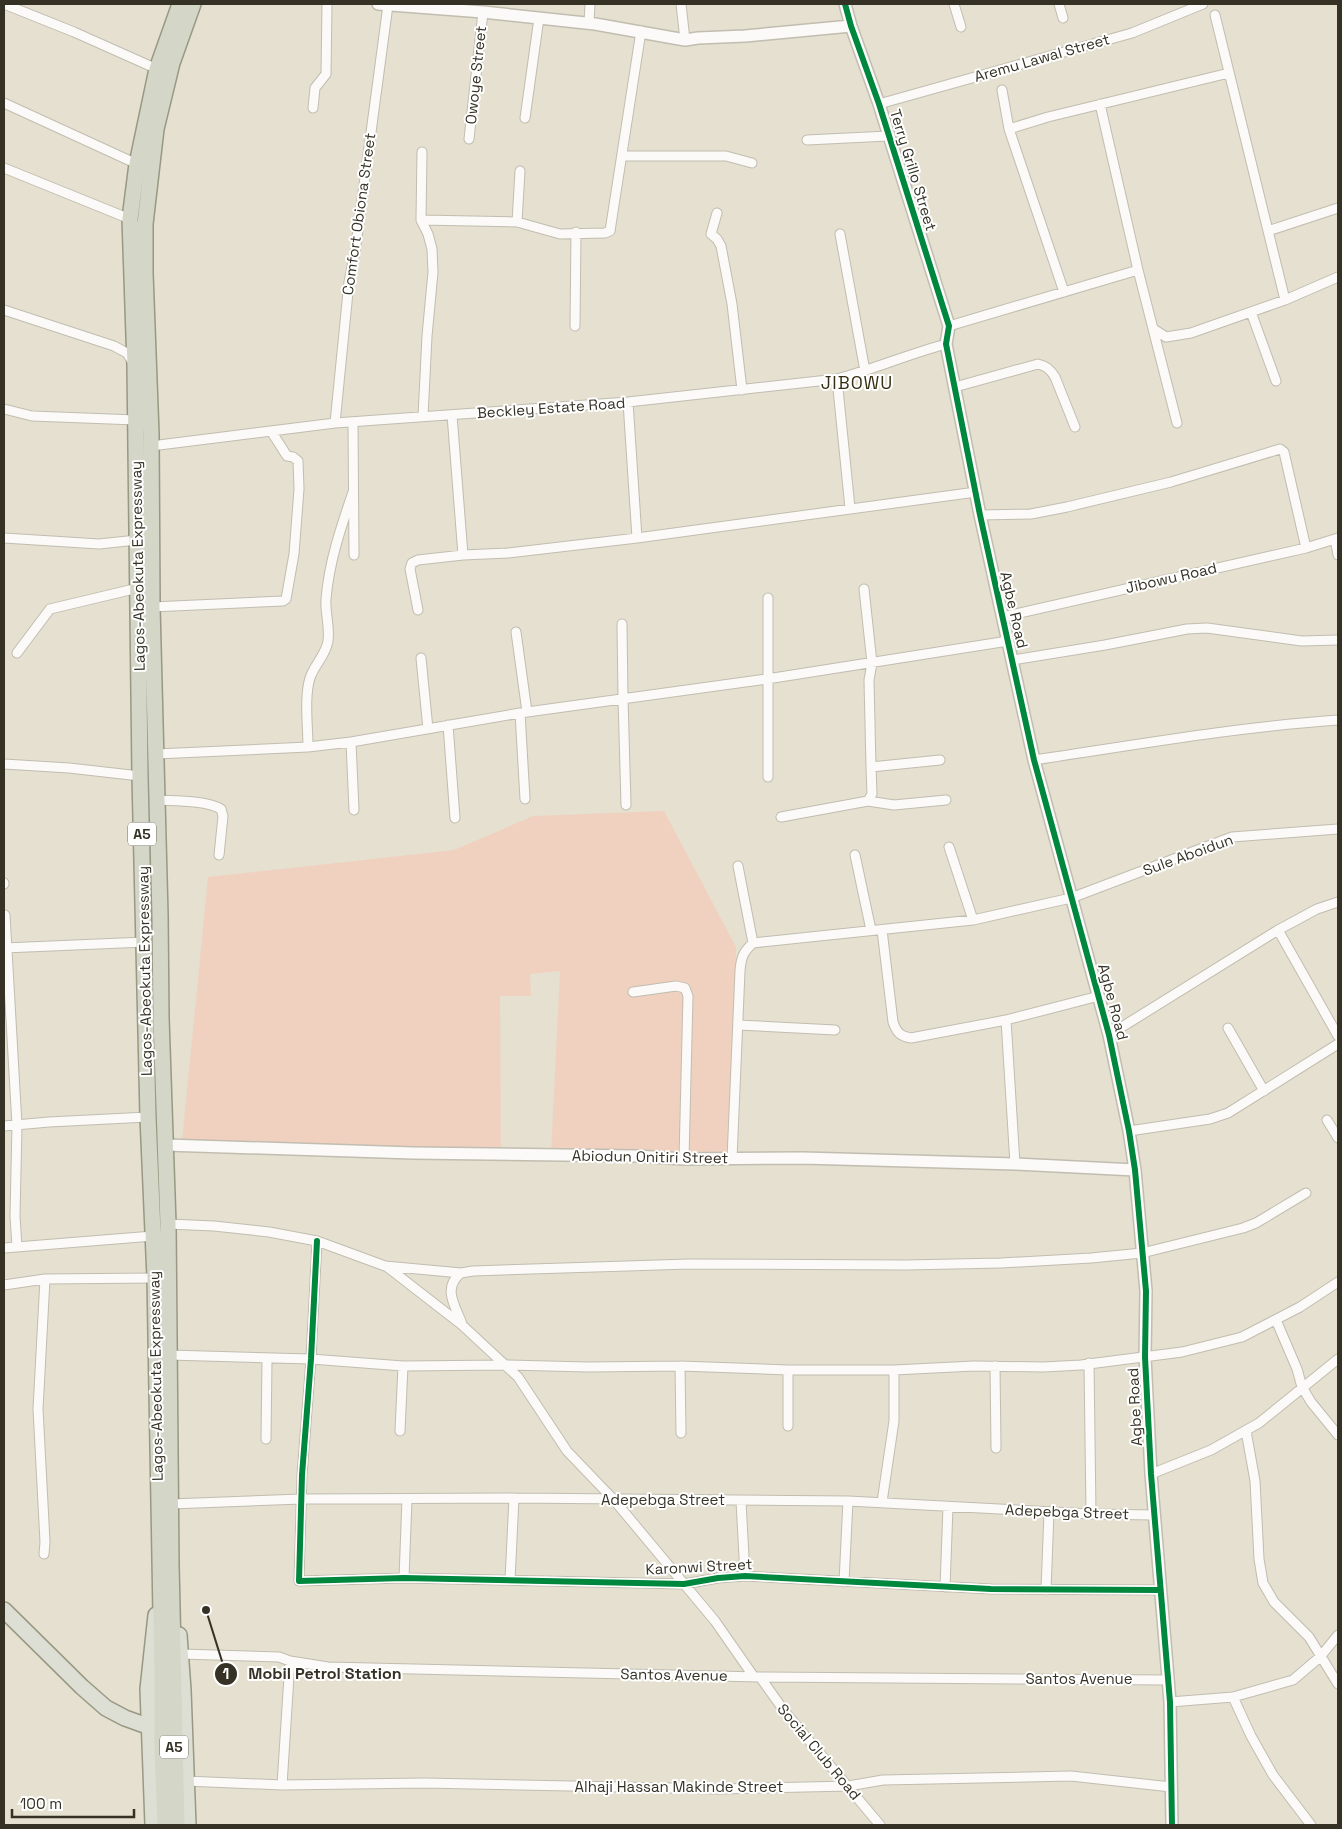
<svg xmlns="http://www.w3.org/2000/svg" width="1342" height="1829" viewBox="0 0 1342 1829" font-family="'Space Grotesk',sans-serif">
<rect width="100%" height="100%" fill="#e5e0cf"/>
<!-- green -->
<path fill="#f0d1bf" d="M664,811L736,947L733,1156L551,1154L560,971L530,974L531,996H500L501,1154L181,1152L208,877L454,850L533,816Z"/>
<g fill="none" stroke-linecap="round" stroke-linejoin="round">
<!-- minor casing -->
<g stroke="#c1bdb0" stroke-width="11">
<path id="minor" d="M4,4L74,32L157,69
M681,4L685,40
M954,4L961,27
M1059,4L1063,18
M1215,15L1285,300
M589,23L590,4
M1002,90L1009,129L1064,292
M4,103L137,164
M879,104L1132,33L1203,4
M1100,104L1138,270L1177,423
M313,108L315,88L326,74L327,4
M525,118L539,18
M1009,129L1048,117L1229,73
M469,139L483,12
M807,140L888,136
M422,152L421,220L428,234L432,249L433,272L427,336L423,416
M623,156H726L752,163
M4,168L130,219
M717,213L711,234L717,239L721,246L732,304L742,390
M421,220L517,222L560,234L605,233L610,231L641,31
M517,222L520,171
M1268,231L1338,208
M840,234L865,371
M4,310L114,346L127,353L133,363
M1251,312L1276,381
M575,326L576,232
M949,326L1138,270
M1155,330L1166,337L1191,333L1285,300L1338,277
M837,379L850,508
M955,387L1038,364C1046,366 1050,369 1055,377L1075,427
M628,402L637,538
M4,409L32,416L136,420
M452,415L463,555
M353,422L354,555
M335,423L349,282L355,252L388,5
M151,446L335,423L628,402L837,379C874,369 909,354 946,344
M980,515L1031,514L1067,507L1171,482L1280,449L1284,452L1306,548
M4,538L99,544L137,540
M1335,539L1338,555
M864,589L872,663L869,680L871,767L940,760
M768,598V777
M152,607L283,601L286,599L294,554L299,489L298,461L293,457L287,456L271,431
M418,610L410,569L412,563L418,560L463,555L508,553L637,538L976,492
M1002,617L1306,548L1338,538
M622,624L623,698L626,805
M516,632L527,712
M17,653L50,609L138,588
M421,658L428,729
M1013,660L1105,645L1187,629L1207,628L1302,641L1338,640
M520,713L525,799
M448,725L455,818
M351,742L354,810
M308,747C308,727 304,697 310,678C314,665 326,655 328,641C330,626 325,614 326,599C329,562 341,527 353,492
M156,754L308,747L351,742L520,713L767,679L1008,641
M1034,760C1135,745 1237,727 1338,720
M4,764L69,768L140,776
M157,800C175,801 206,800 221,809L223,816L219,855
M868,801L894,805L946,800
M781,817L868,801L872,794L871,767
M949,847L973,920
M855,855L871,930
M738,866L753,943
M4,883V884
M5,915L17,1125L15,1216L17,1247
M882,930L893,1022C897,1033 900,1036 911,1038L1006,1020L1099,996
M1278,930L1338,1036
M4,948L145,942
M633,992L676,986L685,988L688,996L684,1159
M1006,1020L1015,1164
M738,1025L835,1030
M1228,1028L1264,1091
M1109,1035L1278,930L1317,909L1338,902
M1327,1120L1338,1138
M4,1126L49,1122L148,1117
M1129,1131L1210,1119L1228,1113L1338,1044
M732,1159L740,971C741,958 743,952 753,943L973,920L1071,898L1232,837L1338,829
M168,1224L214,1226L269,1232L317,1241L385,1266L461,1273L473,1271L689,1264L906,1265L1001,1263L1091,1258L1142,1253L1243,1228L1256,1223L1306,1193
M317,1241L311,1359L302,1475L299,1581L404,1578L684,1584L718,1578L745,1576L991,1589L1160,1590
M4,1248L153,1236
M386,1266L462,1325L518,1377L567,1451L614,1500L715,1621L754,1677
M461,1273C442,1288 455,1305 462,1324
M4,1285L45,1279L155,1278
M1276,1320L1297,1369L1302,1387L1311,1402L1338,1435
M169,1355L311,1359L403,1366L505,1365L588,1367L680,1366L788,1370H894L974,1366L1043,1367L1081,1365L1182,1352L1242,1337L1300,1307L1338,1282
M1089,1363L1091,1514
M680,1366L681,1433
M995,1366L996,1448
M788,1370V1426
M400,1431L403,1366
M1246,1431L1255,1481L1259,1559L1263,1583L1274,1602L1309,1637L1338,1684
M266,1439L267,1359
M1151,1474L1211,1450L1259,1423L1338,1359
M741,1501L745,1576
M882,1502L894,1421V1370
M171,1504L302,1499L514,1498L848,1501L1091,1514L1154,1515
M44,1554L45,1542L38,1409L45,1279
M404,1578L407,1499
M510,1580L514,1498
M844,1582L848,1501
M945,1587L948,1507
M1046,1590L1049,1512
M181,1654L279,1657L290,1661L328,1667L760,1677L1168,1680
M760,1677L785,1712L880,1825
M1233,1697L1251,1736L1273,1775L1311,1825
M1170,1702L1233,1697L1293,1680L1320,1657L1338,1635
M185,1781L282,1785L424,1783L719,1789L848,1786L883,1780L1071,1776L1171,1787
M282,1785L290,1661"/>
</g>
<!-- tertiary casing -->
<g stroke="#c1bdb0" stroke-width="14">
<path id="tertiary" d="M378,4L483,12L595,24L685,40L698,38L745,36L851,26
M845,4L851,26L879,104L949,326L946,344L980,515L1034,760L1109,1035L1129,1131L1135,1170L1146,1291L1145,1357L1151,1474L1170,1702L1172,1825
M166,1145L413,1153L637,1156L684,1159L803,1158L1015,1164L1135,1170"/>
</g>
<!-- primary casing -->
<g stroke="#989883" stroke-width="18">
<path id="primary" d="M4,1610L82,1687L106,1708L125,1718L150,1727
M179,1635L183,1690L188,1825
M153,1825L148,1689L156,1615"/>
</g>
<!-- trunk casing -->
<g stroke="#989883" stroke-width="18">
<path id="trunk" d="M165,1825L162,1747V1671L155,1278L148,1117L140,776L135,365L130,219L137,164L157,69L180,4
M177,1825L171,1565L168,1224L161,1018L160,915L152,607L151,434L145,273V224L156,129L172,63L193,4"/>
</g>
<!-- minor -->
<use href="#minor" stroke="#fbfaf8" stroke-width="9"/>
<!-- tertiary -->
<use href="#tertiary" stroke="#fbfaf8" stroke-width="11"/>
<!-- primary -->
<use href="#primary" stroke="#dedfd4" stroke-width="15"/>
<!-- trunk -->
<use href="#trunk" stroke="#d4d6c8" stroke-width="15"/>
<!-- cycleway casing -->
<g stroke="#fff" stroke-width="9">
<path id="cycleway" d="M845,4L851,26L879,104L949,326L946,344L980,515L1034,760L1109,1035L1129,1131L1135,1170L1146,1291L1145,1357L1151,1474L1170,1702L1172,1825
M317,1241L311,1359L302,1475L299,1581L404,1578L684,1584L718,1578L745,1576L991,1589L1160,1590"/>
</g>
<!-- cycleway -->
<use href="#cycleway" stroke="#00873e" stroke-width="6"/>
</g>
<g text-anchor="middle" stroke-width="4" stroke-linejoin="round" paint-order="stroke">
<!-- shield labels -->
<g fill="#fff" stroke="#727066" stroke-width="1">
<rect x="128" y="822.5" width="28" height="23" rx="4"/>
<rect x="160" y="1735.5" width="28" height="23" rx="4"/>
</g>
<g font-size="14" font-weight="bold" fill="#353225">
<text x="142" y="839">A5</text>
<text x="174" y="1752">A5</text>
</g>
<!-- street labels -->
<g font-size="15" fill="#353225" stroke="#fff">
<text transform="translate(1042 58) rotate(-16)" y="5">Aremu Lawal Street</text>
<text transform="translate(476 75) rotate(-84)" y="5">Owoye Street</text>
<text transform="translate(913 170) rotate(73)" y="5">Terry Grillo Street</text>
<text transform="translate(359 214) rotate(-82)" y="5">Comfort Obiona Street</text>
<text transform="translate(551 408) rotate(-4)" y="5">Beckley Estate Road</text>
<text transform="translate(138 566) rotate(-91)" y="5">Lagos-Abeokuta Expressway</text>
<text transform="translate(1171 578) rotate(-13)" y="5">Jibowu Road</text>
<text transform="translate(1014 610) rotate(77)" y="5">Agbe Road</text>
<text transform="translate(1188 855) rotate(-20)" y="5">Sule Aboidun</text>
<text transform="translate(145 971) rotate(-91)" y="5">Lagos-Abeokuta Expressway</text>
<text transform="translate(1113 1002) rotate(75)" y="5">Agbe Road</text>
<text transform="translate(650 1157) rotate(1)" y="5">Abiodun Onitiri Street</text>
<text transform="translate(156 1376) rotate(-91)" y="5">Lagos-Abeokuta Expressway</text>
<text transform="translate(1135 1407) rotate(-93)" y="5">Agbe Road</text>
<text x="663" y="1505">Adepebga Street</text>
<text transform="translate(1067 1512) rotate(2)" y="5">Adepebga Street</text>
<text transform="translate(699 1567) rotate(-3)" y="5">Karonwi Street</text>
<text transform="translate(674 1675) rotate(1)" y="5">Santos Avenue</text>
<text x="1079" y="1684">Santos Avenue</text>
<text transform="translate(819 1752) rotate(50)" y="5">Social Club Road</text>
<text x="679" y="1792">Alhaji Hassan Makinde Street</text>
</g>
<!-- quarter labels -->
<g font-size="18" letter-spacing="1" fill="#383014" stroke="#fff">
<text x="857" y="389">JIBOWU</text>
</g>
</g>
<!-- callouts -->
<path fill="none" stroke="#353225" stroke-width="2" d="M206 1610L226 1674"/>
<g fill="#353225" stroke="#fff" stroke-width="2">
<circle cx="206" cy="1610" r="5"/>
<circle cx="226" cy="1674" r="12"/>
</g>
<g font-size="15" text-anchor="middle" font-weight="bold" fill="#fff">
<text x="226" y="1679">1</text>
</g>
<g font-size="16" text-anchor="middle" font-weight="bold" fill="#353225" stroke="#fff" stroke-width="4" stroke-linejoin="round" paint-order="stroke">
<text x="325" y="1679">Mobil Petrol Station</text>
</g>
<!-- border -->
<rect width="1342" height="1829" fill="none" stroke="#353225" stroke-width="10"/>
<!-- scale -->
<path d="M12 1809v8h122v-8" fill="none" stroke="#353225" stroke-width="2.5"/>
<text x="20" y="1809" font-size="15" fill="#353225" stroke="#ffffff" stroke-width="4" paint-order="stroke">100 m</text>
</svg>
